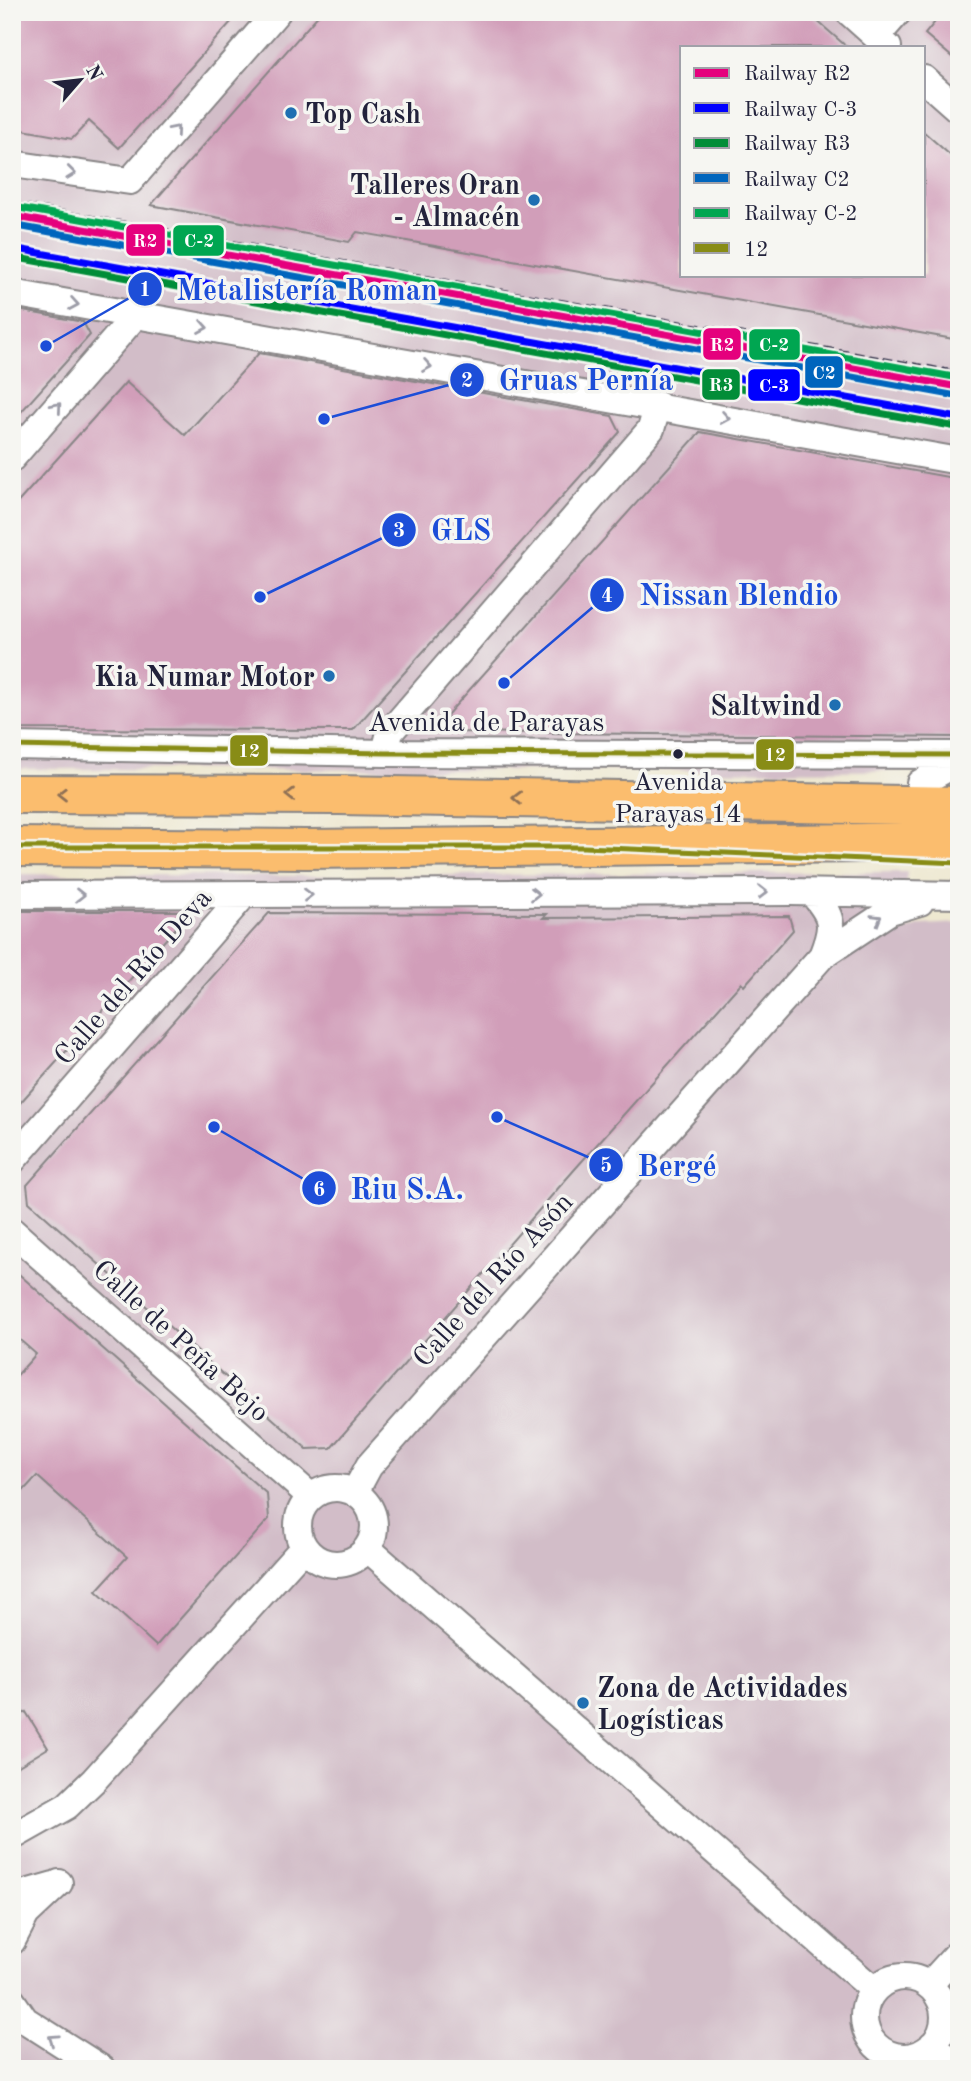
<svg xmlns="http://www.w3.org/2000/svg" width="971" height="2081" viewBox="0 0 971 2081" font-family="'Old Standard TT',serif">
<rect width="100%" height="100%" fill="#f6f6f2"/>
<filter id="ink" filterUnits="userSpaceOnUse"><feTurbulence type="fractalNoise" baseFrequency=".0143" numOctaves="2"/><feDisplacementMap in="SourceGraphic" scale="14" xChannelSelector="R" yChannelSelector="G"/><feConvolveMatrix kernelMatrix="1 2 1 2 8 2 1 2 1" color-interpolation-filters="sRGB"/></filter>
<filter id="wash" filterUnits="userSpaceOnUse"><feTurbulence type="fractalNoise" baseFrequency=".00686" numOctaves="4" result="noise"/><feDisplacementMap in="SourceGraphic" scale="28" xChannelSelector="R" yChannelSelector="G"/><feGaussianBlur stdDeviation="1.57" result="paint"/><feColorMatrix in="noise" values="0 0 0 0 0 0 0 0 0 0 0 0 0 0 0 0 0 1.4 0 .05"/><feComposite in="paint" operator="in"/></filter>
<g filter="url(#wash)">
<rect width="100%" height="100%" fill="#eee8d0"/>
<!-- industrial -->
<path fill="#d2bdc8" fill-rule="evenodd" d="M12,12H959V771L12,769ZM682,47H924V275H682Z
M907,872L899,933L920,925L959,923V2069H12V874L272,876Z"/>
<g id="blocks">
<!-- building -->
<path fill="#d19eb9" d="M12,12H240L119,148L89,121L72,139L12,128Z
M321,12H807L847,47H682V275H924V132L959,163V340L357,232L349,242L151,205Z
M943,12H959V63L925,34Z
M12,309L83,322L90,335L12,422Z
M259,353L612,416L620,432L353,730L12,729V509L126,382L185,435Z
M700,432L959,479V737L453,732L447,715Z
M12,911H191L12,1112Z
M269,913L547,914L543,918L789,916L793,930L744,986L741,983L575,1169L331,1448L307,1449L29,1202L27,1185Z
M12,1268L267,1494L269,1519L156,1646L96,1591L127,1557L37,1476L12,1503V1381L36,1354L12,1333Z
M26,1712L48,1748L12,1770V1721Z"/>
</g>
</g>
<g filter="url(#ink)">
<use href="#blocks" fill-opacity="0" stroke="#888586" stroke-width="2"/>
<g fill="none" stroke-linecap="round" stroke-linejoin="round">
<!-- minor casing -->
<g stroke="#888586" stroke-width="30">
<path id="minor" d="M849,12L888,47
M877,36L898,12
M924,79L959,110
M12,164L130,181L277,12
M12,293L959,461
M12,458L135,316
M12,746L385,753L959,755
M385,753L390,732L651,429L658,405
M920,783L959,762
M812,893C834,918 834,926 822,956
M12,895L790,892L959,895
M12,1161L243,896
M12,1231L310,1496
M298 1526a38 38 0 1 1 76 0a38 38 0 1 1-76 0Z
M355,1492L369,1466L822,956L890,911L920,902
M367,1548L874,1990
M12,1837L67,1806L94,1780L304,1547
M12,1897L54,1885
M12,1941L26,1914L59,1883
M864 2017a40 40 0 1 1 80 0a40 40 0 1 1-80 0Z
M929,1985L959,1952
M12,2001L25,2020L102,2069
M932,2045L959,2067"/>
</g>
<!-- highway casing -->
<g stroke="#888586" stroke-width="42">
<path id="highway" d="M12,794L339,795L959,806
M12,847L306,849L959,842"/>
</g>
<!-- minor -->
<use href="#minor" stroke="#fff" stroke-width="26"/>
<!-- highway -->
<use href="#highway" stroke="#fbbd6e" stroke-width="38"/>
<!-- rail -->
<path stroke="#22223b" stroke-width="5" stroke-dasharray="10 5" stroke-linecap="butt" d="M12,203L959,373"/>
<!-- bus-1 casing -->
<g stroke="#f6f6f2" stroke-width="10">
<path id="bus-1" d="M12,746L385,753L959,755
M12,847H584L959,863"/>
</g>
<!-- bus-1 -->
<use href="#bus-1" stroke="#888c16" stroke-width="5"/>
<!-- rail-1 casing -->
<g stroke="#f6f6f2" stroke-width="12">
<path id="rail-1" d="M12,216L959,387"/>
</g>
<!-- rail-2 casing -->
<g stroke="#f6f6f2" stroke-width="12">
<path id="rail-2" d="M12,248L959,418"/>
</g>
<!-- rail-3 casing -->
<g stroke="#f6f6f2" stroke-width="12">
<path id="rail-3" d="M12,257L957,427"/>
</g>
<!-- rail-4 casing -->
<g stroke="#f6f6f2" stroke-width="12">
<path id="rail-4" d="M12,225L957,396"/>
</g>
<!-- rail-5 casing -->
<g stroke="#f6f6f2" stroke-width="12">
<path id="rail-5" d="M14,207L959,378"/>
</g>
<!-- rail-1 -->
<use href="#rail-1" stroke="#e5007d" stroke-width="7"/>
<!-- rail-2 -->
<use href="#rail-2" stroke="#00f" stroke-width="7"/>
<!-- rail-3 -->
<use href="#rail-3" stroke="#028d38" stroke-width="7"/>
<!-- rail-4 -->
<use href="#rail-4" stroke="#0065bd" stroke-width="7"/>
<!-- rail-5 -->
<use href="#rail-5" stroke="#00a651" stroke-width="7"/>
</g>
<!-- one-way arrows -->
<defs><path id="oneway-chevron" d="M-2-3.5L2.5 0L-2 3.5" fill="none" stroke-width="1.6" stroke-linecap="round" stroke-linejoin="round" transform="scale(1.75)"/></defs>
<g stroke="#9c9ca7">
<use href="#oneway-chevron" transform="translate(175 130) rotate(-49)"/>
<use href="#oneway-chevron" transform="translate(71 173) rotate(7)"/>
<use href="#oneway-chevron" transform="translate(74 304) rotate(10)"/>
<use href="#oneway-chevron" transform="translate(203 327) rotate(10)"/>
<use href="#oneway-chevron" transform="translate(427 366) rotate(10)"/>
<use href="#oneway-chevron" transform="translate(57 407) rotate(-49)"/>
<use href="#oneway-chevron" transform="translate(725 418) rotate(10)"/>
<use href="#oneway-chevron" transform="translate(763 892)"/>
<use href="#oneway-chevron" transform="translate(535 894)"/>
<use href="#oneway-chevron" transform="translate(80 895)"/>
<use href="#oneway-chevron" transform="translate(308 895)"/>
<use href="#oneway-chevron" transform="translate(877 919) rotate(-31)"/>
<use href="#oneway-chevron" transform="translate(53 2039) rotate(-146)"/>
</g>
<g stroke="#8e7054">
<use href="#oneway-chevron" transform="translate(62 794) rotate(-180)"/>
<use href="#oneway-chevron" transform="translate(290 795) rotate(-180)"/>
<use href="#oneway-chevron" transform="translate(517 798) rotate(-179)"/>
</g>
</g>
<!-- markers -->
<g fill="#1f6fb2" stroke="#f6f6f2" stroke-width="2.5">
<circle cx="291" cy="113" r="7"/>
<circle cx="534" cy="200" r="7"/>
<circle cx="329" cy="676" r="7"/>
<circle cx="835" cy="705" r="7"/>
<circle cx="583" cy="1703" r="7"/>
</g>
<circle fill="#22223b" stroke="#f6f6f2" stroke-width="2.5" cx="678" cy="754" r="6"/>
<g text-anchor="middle" stroke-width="7" stroke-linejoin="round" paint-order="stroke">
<!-- bus labels -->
<g font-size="26" fill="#22223b" stroke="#f6f6f2">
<text x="678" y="790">Avenida<tspan x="678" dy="32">Parayas 14</tspan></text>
</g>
<!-- poi labels -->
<g font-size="28" font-weight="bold" fill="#22223b" stroke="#f6f6f2" text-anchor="end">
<text x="305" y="123" text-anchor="start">Top Cash</text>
<text x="520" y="194">Talleres Oran<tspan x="520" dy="32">- Almacén</tspan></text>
<text x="315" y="686">Kia Numar Motor</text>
<text x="821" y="715">Saltwind</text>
<text x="597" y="1697" text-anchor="start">Zona de Actividades<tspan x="597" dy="32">Logísticas</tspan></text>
</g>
<!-- street labels -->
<g font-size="28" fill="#22223b" stroke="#f6f6f2">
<text x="486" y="731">Avenida de Parayas</text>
<text transform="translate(132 976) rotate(-49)" y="10">Calle del Río Deva</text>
<text transform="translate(492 1279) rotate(-48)" y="10">Calle del Río Asón</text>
<text transform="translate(182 1340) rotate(42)" y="10">Calle de Peña Bejo</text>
</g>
</g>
<!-- callouts -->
<path fill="none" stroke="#1d4ed8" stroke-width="2.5" d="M46 346L145 289M324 419L467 380M260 597L399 530M504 683L607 595M497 1117L606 1165M214 1127L319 1188"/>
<g fill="#1d4ed8" stroke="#f6f6f2" stroke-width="2.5">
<circle cx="46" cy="346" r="7"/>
<circle cx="324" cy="419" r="7"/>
<circle cx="260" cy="597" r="7"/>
<circle cx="504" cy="683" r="7"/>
<circle cx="497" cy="1117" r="7"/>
<circle cx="214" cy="1127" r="7"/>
<circle cx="145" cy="289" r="18"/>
<circle cx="467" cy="380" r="18"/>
<circle cx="399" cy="530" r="18"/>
<circle cx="607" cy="595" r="18"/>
<circle cx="606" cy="1165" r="18"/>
<circle cx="319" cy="1188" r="18"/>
</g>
<g font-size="21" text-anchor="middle" font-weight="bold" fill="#fff">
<text x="145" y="296">1</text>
<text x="467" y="387">2</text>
<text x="399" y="537">3</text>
<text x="607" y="602">4</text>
<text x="606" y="1172">5</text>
<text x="319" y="1196">6</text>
</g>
<g font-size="30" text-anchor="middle" font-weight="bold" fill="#1d4ed8" stroke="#f6f6f2" stroke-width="7" stroke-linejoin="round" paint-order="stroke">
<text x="307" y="300">Metalistería Roman</text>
<text x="586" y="390">Gruas Pernía</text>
<text x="461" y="540">GLS</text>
<text x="739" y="605">Nissan Blendio</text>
<text x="677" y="1176">Bergé</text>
<text x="407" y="1199">Riu S.A.</text>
</g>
<g stroke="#f6f6f2" stroke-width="2.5">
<rect x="125" y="223" width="41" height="34" rx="7" fill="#e5007d"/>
<rect x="172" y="224" width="53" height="33" rx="7" fill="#00a651"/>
<rect x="702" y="327" width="40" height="34" rx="7" fill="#e5007d"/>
<rect x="748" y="328" width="53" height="33" rx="7" fill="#00a651"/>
<rect x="804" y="355" width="40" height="34" rx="7" fill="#0065bd"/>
<rect x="701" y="368" width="40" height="33" rx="7" fill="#028d38"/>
<rect x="747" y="368" width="54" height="34" rx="7" fill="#00f"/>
<rect x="229" y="734" width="40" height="33" rx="7" fill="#888c16"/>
<rect x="755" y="738" width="40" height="33" rx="7" fill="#888c16"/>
</g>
<g font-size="19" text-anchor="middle" font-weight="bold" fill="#fff">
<text x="145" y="247">R2</text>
<text x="199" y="247">C-2</text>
<text x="722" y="351">R2</text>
<text x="774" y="351">C-2</text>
<text x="824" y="379">C2</text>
<text x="721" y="391">R3</text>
<text x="774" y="392">C-3</text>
<text x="249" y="757">12</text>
<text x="775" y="761">12</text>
</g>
<!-- margin -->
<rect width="971" height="2081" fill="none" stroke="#f6f6f2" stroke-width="42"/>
<!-- legend -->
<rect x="680" y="46" width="245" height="231" fill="#f6f6f2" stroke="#a1a1a9" stroke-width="2"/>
<rect x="694" y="68" width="35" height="10" fill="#e5007d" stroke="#a1a1a9" stroke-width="2"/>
<text x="744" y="80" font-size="21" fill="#22223b">Railway R2</text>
<rect x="694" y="103" width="35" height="10" fill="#0000ff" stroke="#a1a1a9" stroke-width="2"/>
<text x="744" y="116" font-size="21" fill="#22223b">Railway C-3</text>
<rect x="694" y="138" width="35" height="10" fill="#028d38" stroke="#a1a1a9" stroke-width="2"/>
<text x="744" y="150" font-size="21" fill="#22223b">Railway R3</text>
<rect x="694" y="173" width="35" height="10" fill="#0065bd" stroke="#a1a1a9" stroke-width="2"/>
<text x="744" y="186" font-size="21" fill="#22223b">Railway C2</text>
<rect x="694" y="208" width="35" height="10" fill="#00a651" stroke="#a1a1a9" stroke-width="2"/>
<text x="744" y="220" font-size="21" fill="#22223b">Railway C-2</text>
<rect x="694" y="243" width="35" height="10" fill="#888c16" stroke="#a1a1a9" stroke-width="2"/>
<text x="744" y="256" font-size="21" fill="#22223b">12</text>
<!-- north arrow -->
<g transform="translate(80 80) rotate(62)" stroke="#f6f6f2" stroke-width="5" paint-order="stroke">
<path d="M0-5L12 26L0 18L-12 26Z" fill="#22223b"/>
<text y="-10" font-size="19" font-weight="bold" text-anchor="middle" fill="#22223b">N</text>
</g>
</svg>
